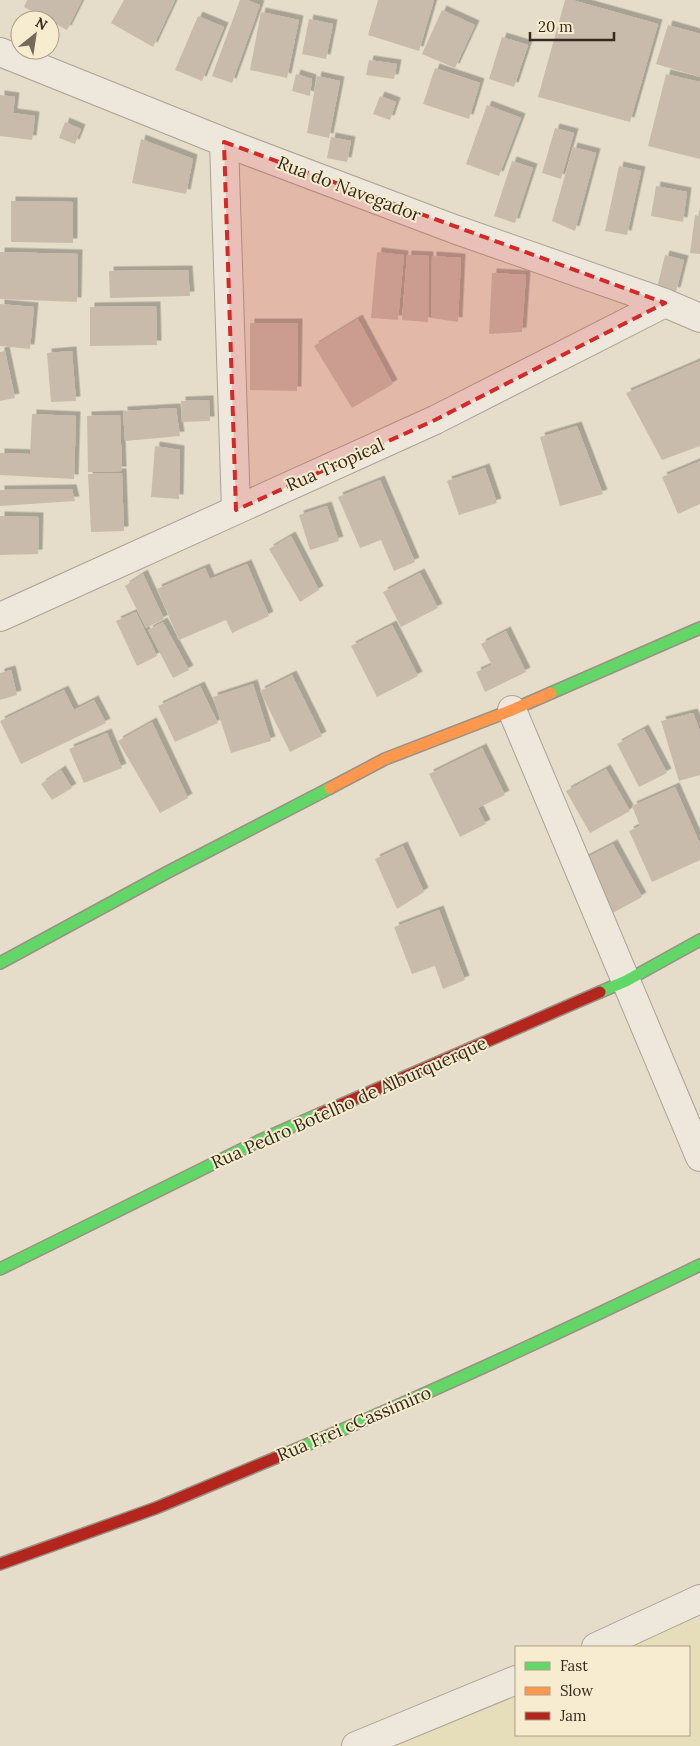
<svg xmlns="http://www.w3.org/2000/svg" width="700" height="1746" viewBox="0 0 700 1746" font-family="Lora,serif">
<defs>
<filter id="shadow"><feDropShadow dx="4.5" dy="-4.5" stdDeviation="0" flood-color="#0004"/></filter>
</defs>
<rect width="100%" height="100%" fill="#e5ddca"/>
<!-- farmland -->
<path fill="#e6ddba" d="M700,1617V1746H378L516,1690V1735H689V1647H624Z"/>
<!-- building -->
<path fill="#c9bbab" filter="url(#shadow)" d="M27,0H82L67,30L24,7Z
M124,0H175L153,47L111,23Z
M240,0H247L260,5L232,83L212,76Z
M378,0H434L419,51L368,35Z
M565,0H572L658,24L630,122L538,97Z
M442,10L475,25L455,68L422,54Z
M261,12L299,20L287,78L250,70Z
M198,16L224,27L202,81L175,70Z
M309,19L333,24L326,59L302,54Z
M668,25L700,34V77L656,64Z
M502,37L528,45L514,87L489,79Z
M369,60L397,64L394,79L366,75Z
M435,68L480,83L469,119L423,104Z
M296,74L312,79L310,96L292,91Z
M666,74L700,82V159L648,146Z
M317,76L340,81L329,138L307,133Z
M0,95L15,97L13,113L35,116L32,140L0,136Z
M380,96L396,102L390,120L373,114Z
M487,105L521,118L499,176L466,164Z
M65,122L81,129L75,144L59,138Z
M555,128L574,133L561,179L542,173Z
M331,137L351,141L347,162L327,158Z
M141,139L193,159L186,194L132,183Z
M573,147L596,153L575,231L552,221Z
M512,161L533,168L515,223L494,216Z
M619,166L641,171L627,235L605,231Z
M656,186L687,192L683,222L651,216Z
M11,201L73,202V243L11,242Z
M695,215L700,216V254L690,253Z
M0,252L78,254L77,302L0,299Z
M377,252L404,255L398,320L371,318Z
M407,255L429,256L428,322L402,320Z
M665,255L684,260L676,292L657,288Z
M432,256L461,258L458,322L431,318Z
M188,270L190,296L110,298L109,271Z
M492,273L526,275L522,332L489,334Z
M0,304L34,307L30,349L0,346Z
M156,306L157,345L90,346V307Z
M358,319L393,384L352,408L314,346Z
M250,323H298L297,391L250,390Z
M5,351L15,398L0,401V352Z
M72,351L76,401L51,402L47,353Z
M700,361V446L662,460L626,393Z
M209,400L210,421L182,422L181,401Z
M176,408L180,436L125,441L123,411Z
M32,414L76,416L74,479L0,475V453L30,454Z
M120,415L122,471L88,472L87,416Z
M577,426L603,494L560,506L540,437Z
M155,446L180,450L179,499L151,497Z
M700,461V504L678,514L662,477Z
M485,468L497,503L459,515L447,481Z
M122,473L124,531L91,532L88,474Z
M380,480L415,562L394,571L381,540L360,548L338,497Z
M72,489L75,501L0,506V490Z
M327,506L339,541L310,550L299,515Z
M0,516L39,517L38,554L0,555Z
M291,536L319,590L300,602L269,549Z
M247,564L269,616L232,633L226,620L179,640L157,589L205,568L210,579Z
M420,573L438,608L401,627L383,592Z
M143,574L164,619L146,628L125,586Z
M136,612L157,656L137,666L116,621Z
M163,622L189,670L173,678L148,630Z
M392,625L418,676L377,697L351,646Z
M506,631L526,672L485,692L476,672L492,665L481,644Z
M11,670L17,695L0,700V673Z
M292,675L322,736L290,752L260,691Z
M253,684L271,741L231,753L213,697Z
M200,686L218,723L175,742L158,706Z
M64,690L74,710L94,700L106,723L21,764L0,721Z
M693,713L700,731V775L679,781L661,721Z
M152,722L188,798L160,813L118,741Z
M644,729L667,773L639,787L617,744Z
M107,733L122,768L84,783L69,749Z
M482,748L505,795L478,808L486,824L460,837L429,774Z
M606,769L630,811L590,833L566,791Z
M61,770L72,788L52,800L41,784Z
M675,787L700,844V860L652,882L629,831L640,826L632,806Z
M613,844L642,897L611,914L582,860Z
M403,846L424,892L397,909L375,859Z
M439,910L465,980L443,989L435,966L412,974L394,927Z"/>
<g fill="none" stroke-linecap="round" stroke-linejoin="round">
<!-- street casing -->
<g stroke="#aaa294" stroke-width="30">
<path id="street" d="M0,52L224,142L454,229L665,303L700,318
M224,142L236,510
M0,617L435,420L665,303
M512,710L700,1157
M596,1647L700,1599
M356,1746L516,1680"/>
</g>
<!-- fast casing -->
<g stroke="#9a9184" stroke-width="14">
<path id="fast" d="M551,693L700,628
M0,963L166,873L330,788
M600,992L626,981L700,940
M0,1269L259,1141L322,1113
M280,1456C422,1397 562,1332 700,1265"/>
</g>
<!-- slow casing -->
<g stroke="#9a9184" stroke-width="14">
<path id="slow" d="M330,788L385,759L512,710L551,693"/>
</g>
<!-- jam casing -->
<g stroke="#9a9184" stroke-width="14">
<path id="jam" d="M322,1113L600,992
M0,1564L156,1508L280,1456"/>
</g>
<!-- street -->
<use href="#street" stroke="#ede7dc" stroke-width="28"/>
<!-- fast -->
<use href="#fast" stroke="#63d668" stroke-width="11"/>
<!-- slow -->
<use href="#slow" stroke="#ff974d" stroke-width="11"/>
<!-- jam -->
<use href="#jam" stroke="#b3261e" stroke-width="11"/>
</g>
<!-- marked area -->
<path fill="#d62828" fill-opacity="0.2" stroke="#d62828" stroke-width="4" stroke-dasharray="10 6" stroke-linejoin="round" d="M224,142L665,303L435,420L236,510Z"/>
<g text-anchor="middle" stroke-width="4" stroke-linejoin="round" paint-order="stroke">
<!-- street labels -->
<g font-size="18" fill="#382a1c" stroke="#f7eccf">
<text transform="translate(349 189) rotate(21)" y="6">Rua do Navegador</text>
<text transform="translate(335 465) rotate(-24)" y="6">Rua Tropical</text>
<text transform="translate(349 1103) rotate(-24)" y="6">Rua Pedro Botelho de Alburquerque</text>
<text transform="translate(354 1424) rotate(-23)" y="6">Rua Frei cCassimiro</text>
</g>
</g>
<!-- legend -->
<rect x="515" y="1646" width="175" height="90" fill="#f7eccf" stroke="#ab9e87"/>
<rect x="525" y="1662" width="25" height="8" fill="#63d668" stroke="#ab9e87"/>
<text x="560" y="1671" font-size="15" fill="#382a1c">Fast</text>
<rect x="525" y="1687" width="25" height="8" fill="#ff974d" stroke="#ab9e87"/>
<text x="560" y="1696" font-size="15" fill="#382a1c">Slow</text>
<rect x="525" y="1712" width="25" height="8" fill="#b3261e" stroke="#ab9e87"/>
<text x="560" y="1721" font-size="15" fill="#382a1c">Jam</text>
<!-- north arrow -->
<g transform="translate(35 35) rotate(30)"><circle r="24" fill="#f7eccf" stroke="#ab9e87"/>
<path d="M0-4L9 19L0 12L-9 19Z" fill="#756959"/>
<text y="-8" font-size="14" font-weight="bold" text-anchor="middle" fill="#382a1c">N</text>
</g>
<!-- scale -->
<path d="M530 32v8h84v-8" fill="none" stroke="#382a1c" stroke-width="2.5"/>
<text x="538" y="32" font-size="15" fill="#382a1c" stroke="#f7eccf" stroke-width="4" paint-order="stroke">20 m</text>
</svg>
